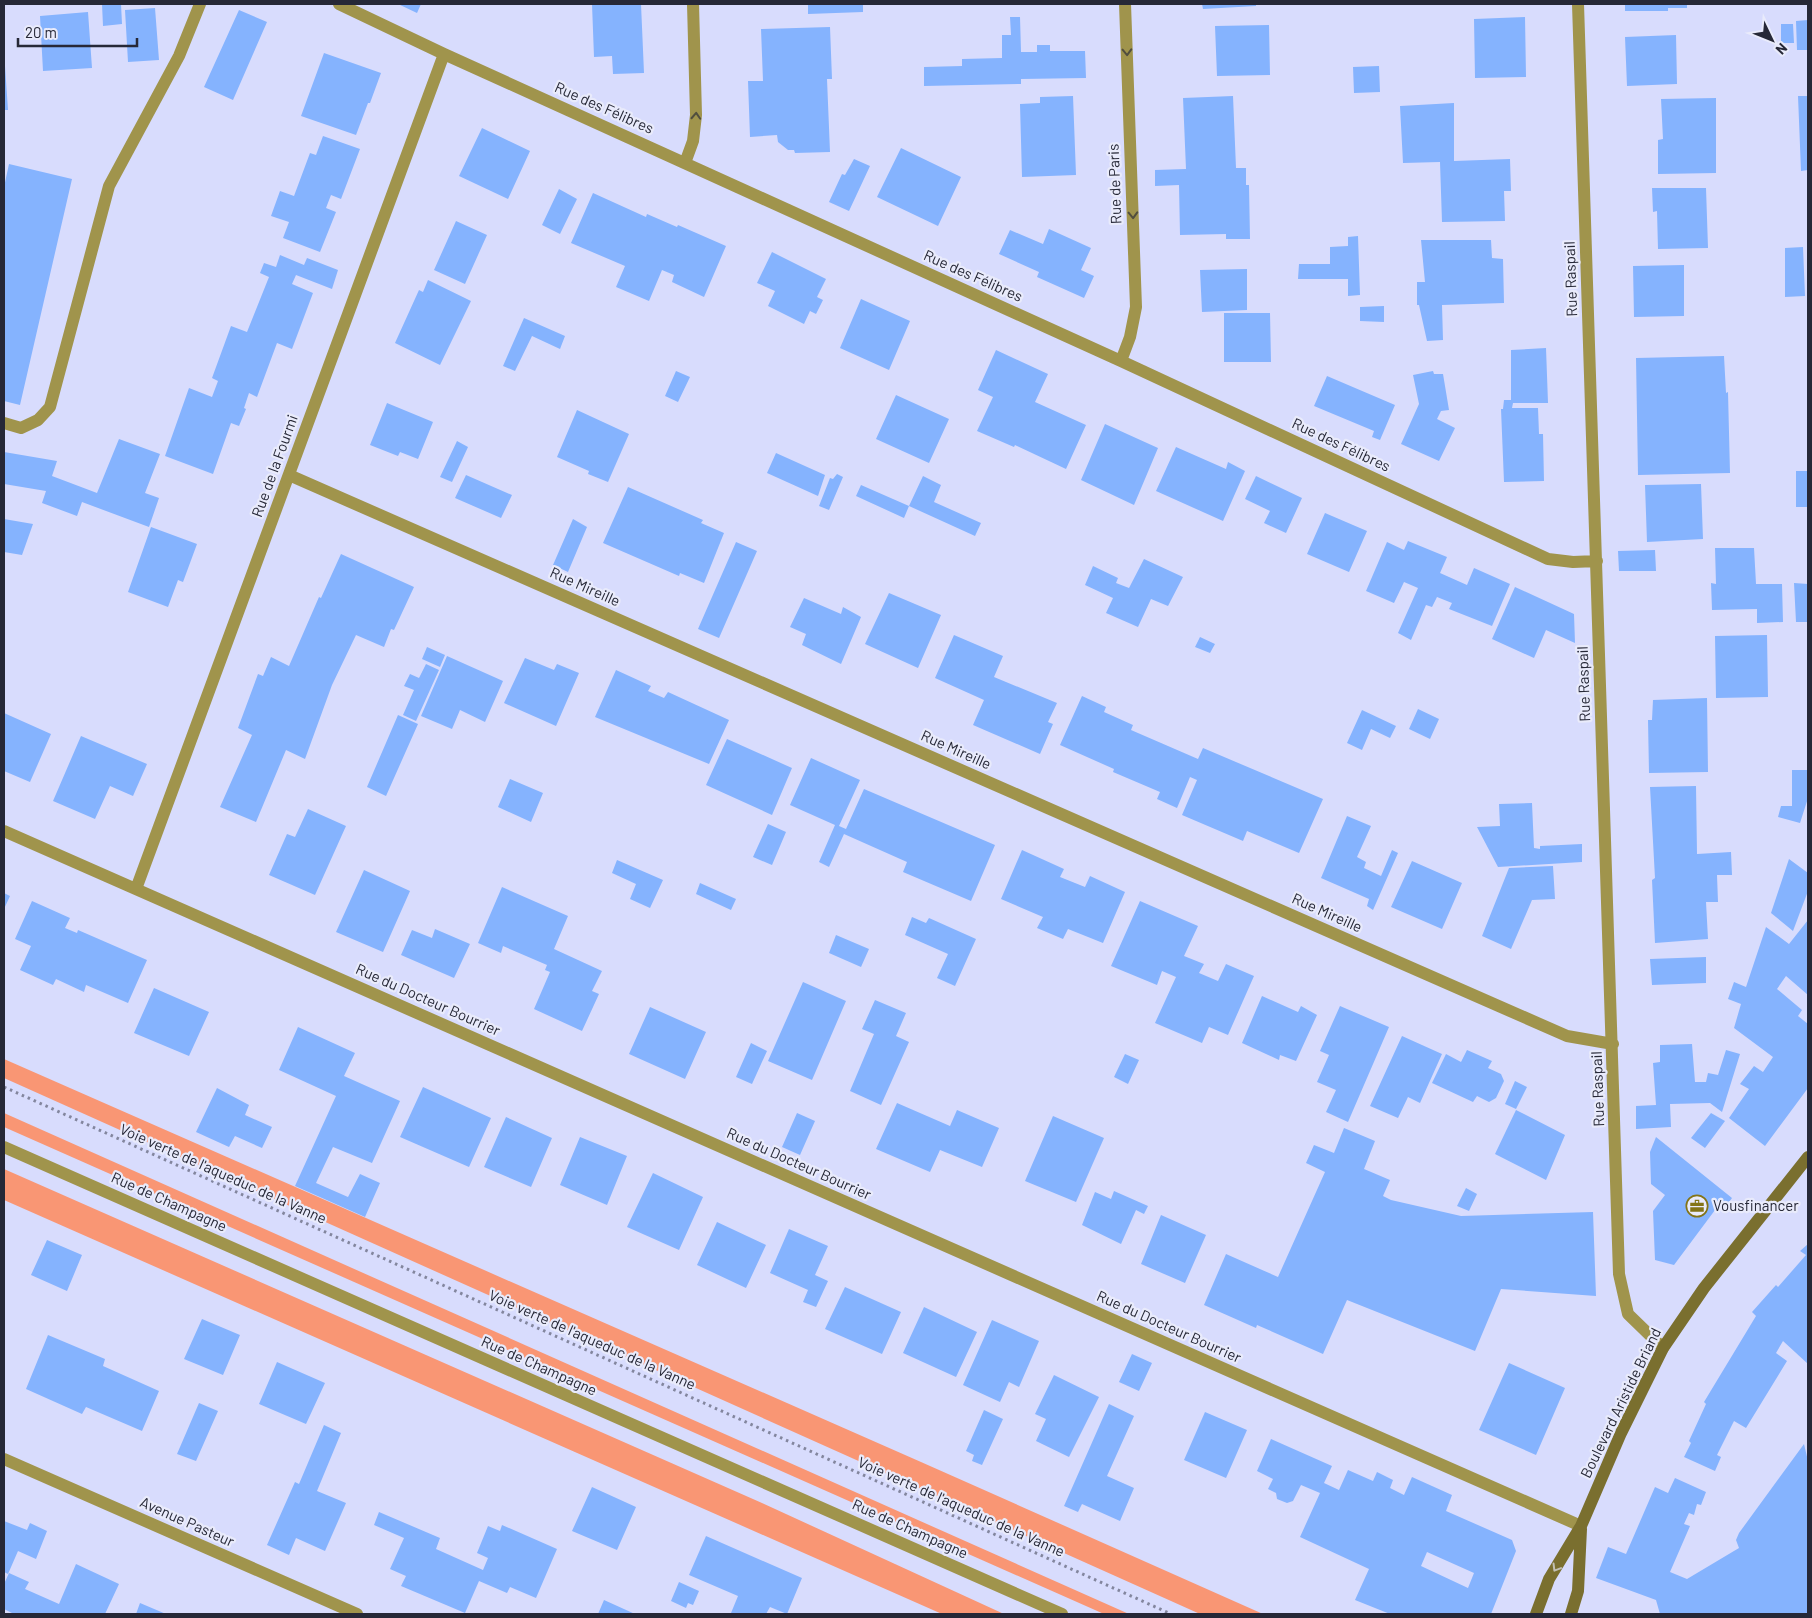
<svg xmlns="http://www.w3.org/2000/svg" width="1812" height="1618" viewBox="0 0 1812 1618" font-family="Barlow,sans-serif">
<rect width="100%" height="100%" fill="#d8dcfd"/>
<!-- green -->
<path fill="#f99674" d="M4,1059L921,1462L1263,1614H1200L4,1078Z
M4,1113L1129,1614H1104L4,1127Z
M4,1169L762,1503L1004,1614H942L4,1200Z"/>
<!-- building -->
<path fill="#85b3fe" fill-rule="evenodd" d="M102,4H121L122,24L103,26Z
M398,4H421L417,13Z
M592,4H641L644,73L613,74L612,56L594,57Z
M808,4H863V12L808,14Z
M1202,4H1256V6L1203,9Z
M1625,4H1687V8H1668V11H1625Z
M155,8L159,60L128,62L125,10Z
M239,10L267,22L233,100L204,87Z
M88,12L92,68L43,71L40,16Z
M1010,17H1020L1021,52H1037V45H1050V51H1085L1086,78L1021,79V84L924,86V67L962,66V59L1002,58V35H1011Z
M1525,17L1526,77L1475,78L1474,19Z
M1808,20V50H1797L1796,21Z
M1781,24H1793L1794,43H1781Z
M1269,25L1270,75L1217,76L1215,26Z
M830,27L832,79H827L830,152L795,153L794,150H788L778,142L777,135L750,137L748,81H763L761,29Z
M1676,35L1677,84L1627,86L1625,37Z
M324,53L381,73L370,103H368L356,135L301,116Z
M4,66H5L8,110H4Z
M1379,66L1380,92L1354,93L1353,67Z
M1073,96L1076,175L1022,177L1020,104L1040,103V97Z
M1233,96L1236,168H1246V185H1249L1250,239H1226V234L1180,235L1179,185L1155,186V170L1186,169L1183,98Z
M1798,96H1808V170L1801,171Z
M1716,98V173L1658,174V140L1663,139L1661,99Z
M1454,103V161L1510,159L1511,191H1504L1505,221L1442,222L1440,162L1403,163L1400,106Z
M482,128L530,151L508,199L459,176Z
M323,136L360,149L341,199L331,195L326,208L336,212L320,252L283,238L289,222L271,216L280,191L294,196L310,153L316,155Z
M901,148L961,177L938,226L877,197Z
M854,159L870,166L849,211L829,202L842,174L845,175Z
M9,164L72,179L20,405L4,401V187Z
M1652,188H1706L1708,248L1658,249L1657,211L1653,212Z
M559,189L577,199L560,234L542,225Z
M593,193L646,217L647,214L677,227L678,225L726,246L704,297L672,282L674,275L662,270L649,301L616,287L625,266L571,243Z
M456,221L487,235L465,284L434,270Z
M1049,229L1091,248L1081,270L1094,276L1084,298L1037,277L1039,272L999,254L1010,230L1043,244Z
M1358,236L1360,295L1348,296V279H1298L1299,264H1330V247L1348,246V237Z
M1421,240H1491L1492,258L1503,259L1504,303L1442,305L1443,340L1427,341L1419,305H1417V282H1425Z
M1803,247L1805,296L1785,297V248Z
M772,252L826,279L817,297L823,300L816,314L810,311L804,324L768,306L775,291L757,283Z
M280,255L304,265L307,258L338,270L332,289L296,275L292,284L313,293L292,349L277,343L257,397L249,393L244,408L246,409L239,426L231,423L213,474L165,456L189,388L212,397L218,381L212,378L231,326L247,332L269,277L260,273L264,263L276,267Z
M1684,265V316L1634,317L1633,266Z
M1247,269V310L1202,312L1200,270Z
M428,280L471,301L440,365L395,343L419,290L423,292Z
M861,299L910,321L889,370L840,348Z
M1384,306V322L1360,321V307Z
M1224,313H1270L1271,362H1224Z
M524,318L565,336L560,349L532,336L515,371L503,366Z
M1546,348L1548,403H1513L1512,408H1538L1539,434H1543L1544,481L1504,482L1501,409H1503L1504,400H1511V350Z
M996,350L1048,374L1035,402L1086,425L1066,469L1015,445L1014,447L977,431L993,397L978,390Z
M1724,356L1726,393L1728,392L1730,473L1638,475L1636,358Z
M676,371L690,377L678,402L665,396Z
M1433,371L1434,374H1443L1449,410L1441,411L1437,419L1455,428L1439,461L1401,444L1419,404L1413,375Z
M1327,376L1395,405L1380,440L1372,437L1374,431L1314,406Z
M896,395L949,419L929,463L876,439Z
M387,403L433,422L418,459L400,452L398,456L370,445Z
M577,410L629,434L608,482L588,474L589,471L557,457Z
M1105,424L1158,448L1134,505L1081,480Z
M119,439L160,454L145,493L159,498L149,527L82,502L77,516L42,503L46,491L4,484V452L57,461L52,476L97,493Z
M457,441L468,447L452,482L440,477Z
M1176,447L1226,469L1228,462L1245,471L1223,521L1156,491Z
M776,453L825,475L818,496L767,473Z
M1796,471H1808V507H1796Z
M837,474L843,477L829,510L819,506L830,478L833,479Z
M466,475L512,495L501,518L455,498Z
M923,476L941,485L934,502L981,523L975,536L909,506Z
M1256,476L1302,498L1286,533L1264,523L1270,511L1245,499Z
M1701,484L1703,539L1647,542L1645,485Z
M861,485L909,506L904,518L856,496Z
M628,487L703,520L701,523L724,533L704,583L680,573L679,576L603,543Z
M1325,513L1367,531L1349,572L1307,554Z
M4,519L33,524L22,555L4,552Z
M573,519L587,527L568,572L553,565Z
M151,527L197,544L183,582L178,580L168,607L128,592Z
M1408,541L1447,557L1440,573L1467,585L1474,568L1510,584L1492,626L1449,609L1452,603L1437,597L1432,607L1426,605L1411,640L1398,633L1418,588L1404,582L1394,603L1366,591L1387,542L1404,550Z
M736,542L757,551L719,638L698,629Z
M1715,548H1754L1756,584H1782L1783,622L1757,623V609L1712,610L1711,583L1716,584Z
M1655,550L1656,571H1619L1618,551Z
M341,554L414,587L394,630L391,629L384,647L356,635L332,685L305,759L286,750L256,822L220,807L252,735L238,728L258,674L263,676L271,657L289,666L319,597L321,598Z
M1144,559L1183,577L1168,606L1151,599L1138,627L1106,613L1113,598L1085,585L1093,566L1118,578L1116,583L1129,588Z
M1794,583L1808,584V622H1796Z
M1515,587L1574,614L1575,643L1546,630L1534,658L1492,639Z
M889,593L941,615L918,668L865,644Z
M804,598L841,614L843,607L861,617L841,664L802,645L806,634L790,627Z
M954,635L1003,656L994,677L1057,703L1048,722L1053,724L1040,754L973,725L984,700L935,678Z
M1767,635L1768,697L1716,698L1715,636Z
M1200,637L1215,644L1210,653L1195,647Z
M427,647L445,655L440,667L422,659Z
M447,656L503,681L485,722L460,710L452,729L421,716Z
M525,658L554,670L557,664L579,673L556,726L504,703Z
M426,664L439,670L416,721L403,715L414,690L404,686L410,674L419,678Z
M616,670L651,686L648,691L664,698L668,692L729,720L709,764L595,717Z
M1082,696L1106,707L1104,712L1133,725L1131,730L1198,759L1203,748L1323,799L1299,853L1247,831L1243,841L1182,815L1197,780L1190,777L1177,808L1157,799L1160,792L1113,772L1114,769L1060,745Z
M1707,698L1708,772L1649,773L1648,720H1652L1653,700Z
M1418,709L1439,719L1430,739L1409,729Z
M1362,710L1396,726L1390,738L1371,729L1362,750L1347,743Z
M4,713L51,734L30,782L4,771Z
M398,715L418,724L386,796L367,787Z
M81,736L147,764L133,796L110,786L95,819L53,801Z
M727,739L792,768L772,815L706,785Z
M811,758L860,780L839,826L846,829L864,789L995,845L971,901L903,872L907,862L844,834L829,867L819,862L835,825L790,805Z
M1792,770H1808V798L1800,823L1778,817L1781,806H1792Z
M510,779L543,793L531,822L498,807Z
M1696,786L1697,854L1731,852L1732,875H1717L1718,902H1706L1708,939L1655,943L1652,880L1655,878L1650,787Z
M1532,803L1534,848L1540,849V846L1582,844V862L1498,867L1477,827L1500,826L1499,804Z
M308,809L346,826L315,895L269,875L287,834L295,837Z
M1347,816L1371,826L1357,857L1366,862L1364,868L1381,876L1392,850L1398,853L1373,910L1367,906L1369,899L1321,878Z
M768,824L786,832L772,865L753,857Z
M1022,850L1064,869L1060,877L1085,887L1090,876L1125,892L1103,943L1068,929L1063,939L1037,928L1043,917L1001,899Z
M1789,859L1808,873V891L1793,931L1771,913Z
M617,860L663,880L650,908L630,899L636,884L612,873Z
M1412,861L1462,883L1442,929L1391,907Z
M1553,866L1555,899L1532,900L1511,949L1482,936L1509,868Z
M364,870L410,891L383,952L336,932Z
M700,883L736,899L731,910L696,894Z
M502,887L568,916L554,949L602,971L592,991L599,994L582,1031L534,1009L550,972L545,970L547,965L503,946L501,953L478,943Z
M4,893L10,896L4,909Z
M32,901L70,918L65,928L77,933L78,930L147,960L128,1003L86,985L84,992L56,979L53,985L20,970L31,946L15,939Z
M1140,901L1198,926L1184,956L1204,964L1199,973L1218,981L1226,964L1254,976L1228,1035L1209,1027L1202,1043L1155,1023L1176,977L1162,971L1157,985L1111,966Z
M912,917L926,923L929,918L976,939L955,986L937,978L948,954L905,935Z
M1808,920V995L1786,976L1777,989L1802,1010L1798,1016L1808,1024V1088L1765,1146L1729,1118L1749,1089L1740,1084L1754,1066L1763,1072L1773,1057L1734,1028L1741,1004L1728,999L1734,982L1746,987L1766,927L1789,944Z
M435,929L470,944L454,978L401,955L412,930L432,938Z
M836,935L869,949L861,967L829,953Z
M1706,957V983L1652,985L1650,959Z
M803,982L846,1001L812,1080L768,1061Z
M154,988L209,1012L189,1056L134,1033Z
M1262,996L1298,1012L1301,1006L1317,1015L1296,1061L1280,1055L1279,1060L1242,1043Z
M875,1000L906,1013L896,1036L909,1042L881,1105L850,1091L874,1034L862,1029Z
M1340,1006L1389,1027L1348,1122L1326,1112L1336,1090L1317,1082L1329,1055L1320,1051Z
M650,1007L706,1032L685,1079L629,1054Z
M298,1027L355,1053L344,1076L400,1101L372,1163L333,1147L316,1183L348,1197L360,1174L380,1183L365,1217L295,1186L336,1096L279,1070Z
M1402,1036L1442,1054L1420,1103L1408,1097L1398,1118L1370,1106Z
M751,1043L767,1051L752,1084L736,1077Z
M1692,1044L1695,1082H1706L1708,1073L1718,1075L1726,1050L1740,1054L1722,1112L1710,1103L1670,1104L1671,1127L1636,1129V1106L1656,1105L1653,1063L1660,1062V1045Z
M1467,1050L1492,1061L1488,1068L1501,1074L1504,1081L1496,1098L1489,1102L1477,1096L1473,1102L1432,1083L1446,1054L1461,1062Z
M1125,1054L1139,1060L1128,1084L1114,1077Z
M1515,1081L1527,1087L1516,1109L1505,1104Z
M423,1087L491,1118L469,1167L400,1137Z
M217,1088L249,1105L245,1115L272,1127L262,1148L235,1136L229,1147L196,1132Z
M897,1103L950,1126L957,1110L999,1128L982,1167L940,1150L930,1172L876,1149Z
M1516,1110L1565,1135L1546,1180L1495,1154Z
M797,1113L815,1121L800,1155L782,1147Z
M1711,1113L1725,1121L1705,1148L1691,1138Z
M1053,1116L1104,1138L1076,1202L1025,1181Z
M506,1117L552,1138L531,1187L484,1167Z
M1344,1128L1375,1141L1364,1169L1390,1180L1383,1196L1391,1200L1461,1216L1593,1212L1596,1296L1501,1289L1475,1351L1347,1300L1323,1354L1257,1325L1256,1328L1204,1305L1226,1254L1278,1277L1325,1172L1306,1163L1314,1145L1334,1153Z
M580,1137L627,1156L607,1205L560,1185Z
M1656,1137L1732,1198L1723,1211L1718,1206L1674,1265L1655,1260L1653,1211L1665,1195L1651,1184L1650,1152Z
M653,1173L703,1197L679,1250L627,1227Z
M1466,1188L1477,1194L1469,1211L1457,1206Z
M1114,1191L1148,1206L1144,1214L1136,1210L1121,1244L1082,1225L1095,1192L1111,1199Z
M1161,1215L1206,1235L1185,1283L1141,1264Z
M717,1222L766,1245L746,1288L697,1265Z
M789,1229L828,1246L815,1275L828,1281L816,1307L803,1302L808,1290L770,1273Z
M47,1240L82,1255L67,1291L31,1275Z
M1808,1244V1364L1783,1341L1776,1353L1787,1361L1746,1428L1734,1421L1717,1455L1721,1457L1715,1471L1684,1457L1691,1443L1689,1441L1706,1404L1704,1402L1756,1316L1752,1312L1776,1285L1778,1287L1806,1255L1800,1251Z
M845,1287L901,1312L882,1354L825,1329Z
M924,1307L977,1332L956,1377L903,1353Z
M202,1319L240,1335L223,1375L184,1359Z
M992,1320L1039,1341L1019,1387L1009,1382L1000,1402L963,1385Z
M48,1335L105,1359L103,1366L159,1391L142,1431L86,1407L82,1414L26,1389Z
M1132,1354L1152,1363L1139,1391L1119,1382Z
M277,1362L325,1383L306,1424L259,1404Z
M1509,1363L1565,1388L1536,1455L1479,1430Z
M1054,1375L1099,1397L1069,1457L1036,1441L1046,1419L1035,1414Z
M199,1403L218,1411L196,1461L177,1454Z
M1109,1404L1134,1416L1107,1476L1134,1488L1120,1521L1082,1504L1078,1512L1064,1506Z
M984,1410L1003,1419L982,1465L972,1461L974,1455L966,1451Z
M1205,1412L1247,1430L1226,1478L1184,1460Z
M324,1425L341,1433L317,1491L346,1503L325,1551L296,1538L289,1555L267,1545L295,1482L299,1484Z
M1271,1439L1332,1466L1324,1483L1339,1490L1348,1470L1373,1481L1377,1472L1393,1480L1390,1488L1404,1495L1412,1477L1452,1495L1446,1511L1512,1540L1516,1551L1491,1614H1390L1355,1600L1369,1569L1300,1537L1320,1493L1301,1485L1293,1501L1287,1503L1277,1499L1276,1493L1268,1489L1273,1479L1257,1471ZM1427,1552L1474,1573L1468,1588L1421,1566Z
M1804,1444L1808,1461V1614H1660L1656,1600L1596,1578L1608,1547L1626,1554L1655,1487L1668,1493L1675,1478L1706,1492L1701,1505L1697,1504L1694,1515L1689,1513L1684,1524L1690,1526L1670,1572L1687,1579L1739,1548L1736,1540L1739,1533Z
M592,1487L636,1507L617,1550L572,1531Z
M379,1512L440,1538L436,1549L483,1570L488,1558L477,1553L488,1526L500,1531L502,1525L557,1549L536,1598L510,1587L507,1593L479,1581L465,1613L401,1586L406,1576L390,1569L404,1538L374,1525Z
M4,1521L27,1530L30,1523L47,1531L36,1559L18,1551L8,1574L4,1572Z
M706,1536L802,1578L787,1614L770,1607L766,1614H735L731,1613L738,1596L689,1575Z
M76,1564L119,1584L105,1614H14L4,1609V1584L9,1573L29,1582L25,1589L59,1604Z
M679,1582L699,1591L693,1605L688,1603L686,1608L671,1601Z
M604,1600L635,1614H598Z
M140,1603L166,1614H136Z"/>
<g fill="none" stroke-linecap="round" stroke-linejoin="round">
<!-- path -->
<path stroke="#83869e" stroke-width="3" stroke-dasharray="2.5 4" stroke-linecap="butt" d="M4,1087L1171,1614"/>
<!-- service -->
<path stroke="#a0944c" stroke-width="12" d="M4,423L21,428L38,420L50,407L109,186L179,56L200,4"/>
<!-- minor -->
<path stroke="#a0944c" stroke-width="12" d="M339,4L444,54L1121,361L1548,559L1573,562L1597,561
M1578,4L1619,1274L1628,1314L1663,1348
M685,163L693,141L696,115L693,4
M1121,361L1130,337L1136,307L1125,4
M289,475L1567,1036L1613,1044
M4,831L1581,1526
M136,889L444,54
M4,1459L357,1614"/>
<!-- tertiary -->
<path stroke="#a0944c" stroke-width="12" d="M4,1147L1062,1614"/>
<!-- secondary -->
<path stroke="#7a6f2f" stroke-width="12" d="M1536,1614L1549,1579L1581,1526L1621,1433L1663,1348L1704,1288L1808,1157
M1571,1614L1578,1591L1581,1529"/>
</g>
<!-- one-way arrows -->
<defs><path id="oneway-chevron" d="M-2-3.5L2.5 0L-2 3.5" fill="none" stroke-width="1.6" stroke-linecap="round" stroke-linejoin="round" transform="scale(1.25)"/></defs>
<g stroke="#514e3e">
<use href="#oneway-chevron" transform="translate(1127 52) rotate(88)"/>
<use href="#oneway-chevron" transform="translate(696 116) rotate(-87)"/>
<use href="#oneway-chevron" transform="translate(1133 215) rotate(88)"/>
</g>
<use stroke="#c2c0b4" href="#oneway-chevron" transform="translate(1556 1568) rotate(121)"/>
<!-- icons -->
<defs>
<g id="office-ring" transform="scale(1.125)"><circle r="9.5" fill="#e9ebfb" stroke="#837417" stroke-width="1.5"/><path d="M-6-3h4V-5.5h4V-3h4V5H-6ZM-1-4.5V-3h2v-1.5ZM-6 0V1H6V0Z" fill="#837417"/></g>
</defs>
<g fill-rule="evenodd">
<use href="#office-ring" x="1697" y="1206"/>
</g>
<g text-anchor="middle" stroke-width="4.5" stroke-linejoin="round" paint-order="stroke">
<!-- street labels -->
<g font-size="15" fill="#262837" stroke="#e9ebfb">
<text transform="translate(604 108) rotate(24)" y="5">Rue des Félibres</text>
<text transform="translate(1115 184) rotate(-92)" y="5">Rue de Paris</text>
<text transform="translate(973 276) rotate(24)" y="5">Rue des Félibres</text>
<text transform="translate(1571 279) rotate(-92)" y="5">Rue Raspail</text>
<text transform="translate(1341 445) rotate(25)" y="5">Rue des Félibres</text>
<text transform="translate(275 466) rotate(-70)" y="5">Rue de la Fourmi</text>
<text transform="translate(585 587) rotate(24)" y="5">Rue Mireille</text>
<text transform="translate(1584 684) rotate(-92)" y="5">Rue Raspail</text>
<text transform="translate(956 750) rotate(24)" y="5">Rue Mireille</text>
<text transform="translate(1327 913) rotate(24)" y="5">Rue Mireille</text>
<text transform="translate(428 1000) rotate(24)" y="5">Rue du Docteur Bourrier</text>
<text transform="translate(1598 1089) rotate(-92)" y="5">Rue Raspail</text>
<text transform="translate(799 1164) rotate(24)" y="5">Rue du Docteur Bourrier</text>
<text transform="translate(223 1174) rotate(24)" y="5">Voie verte de l'aqueduc de la Vanne</text>
<text transform="translate(169 1202) rotate(24)" y="5">Rue de Champagne</text>
<text transform="translate(1169 1327) rotate(24)" y="5">Rue du Docteur Bourrier</text>
<text transform="translate(592 1340) rotate(24)" y="5">Voie verte de l'aqueduc de la Vanne</text>
<text transform="translate(539 1366) rotate(24)" y="5">Rue de Champagne</text>
<text transform="translate(1621 1403) rotate(-64)" y="5">Boulevard Aristide Briand</text>
<text transform="translate(961 1507) rotate(24)" y="5">Voie verte de l'aqueduc de la Vanne</text>
<text transform="translate(187 1522) rotate(24)" y="5">Avenue Pasteur</text>
<text transform="translate(910 1529) rotate(24)" y="5">Rue de Champagne</text>
</g>
<!-- poi labels -->
<g font-size="15" fill="#262837" stroke="#e9ebfb" text-anchor="start">
<text x="1713" y="1211">Vousfinancer</text>
</g>
</g>
<!-- border -->
<rect width="1812" height="1618" fill="none" stroke="#262837" stroke-width="10"/>
<!-- north arrow -->
<g transform="translate(1772 40) rotate(133)" stroke="#e9ebfb" stroke-width="4" paint-order="stroke">
<path d="M0-4L9 19L0 12L-9 19Z" fill="#262837"/>
<text y="-8" font-size="14" font-weight="bold" text-anchor="middle" fill="#262837">N</text>
</g>
<!-- scale -->
<path d="M18 38v8h119v-8" fill="none" stroke="#262837" stroke-width="2.5"/>
<text x="25" y="38" font-size="15" fill="#262837" stroke="#e9ebfb" stroke-width="4" paint-order="stroke">20 m</text>
</svg>
